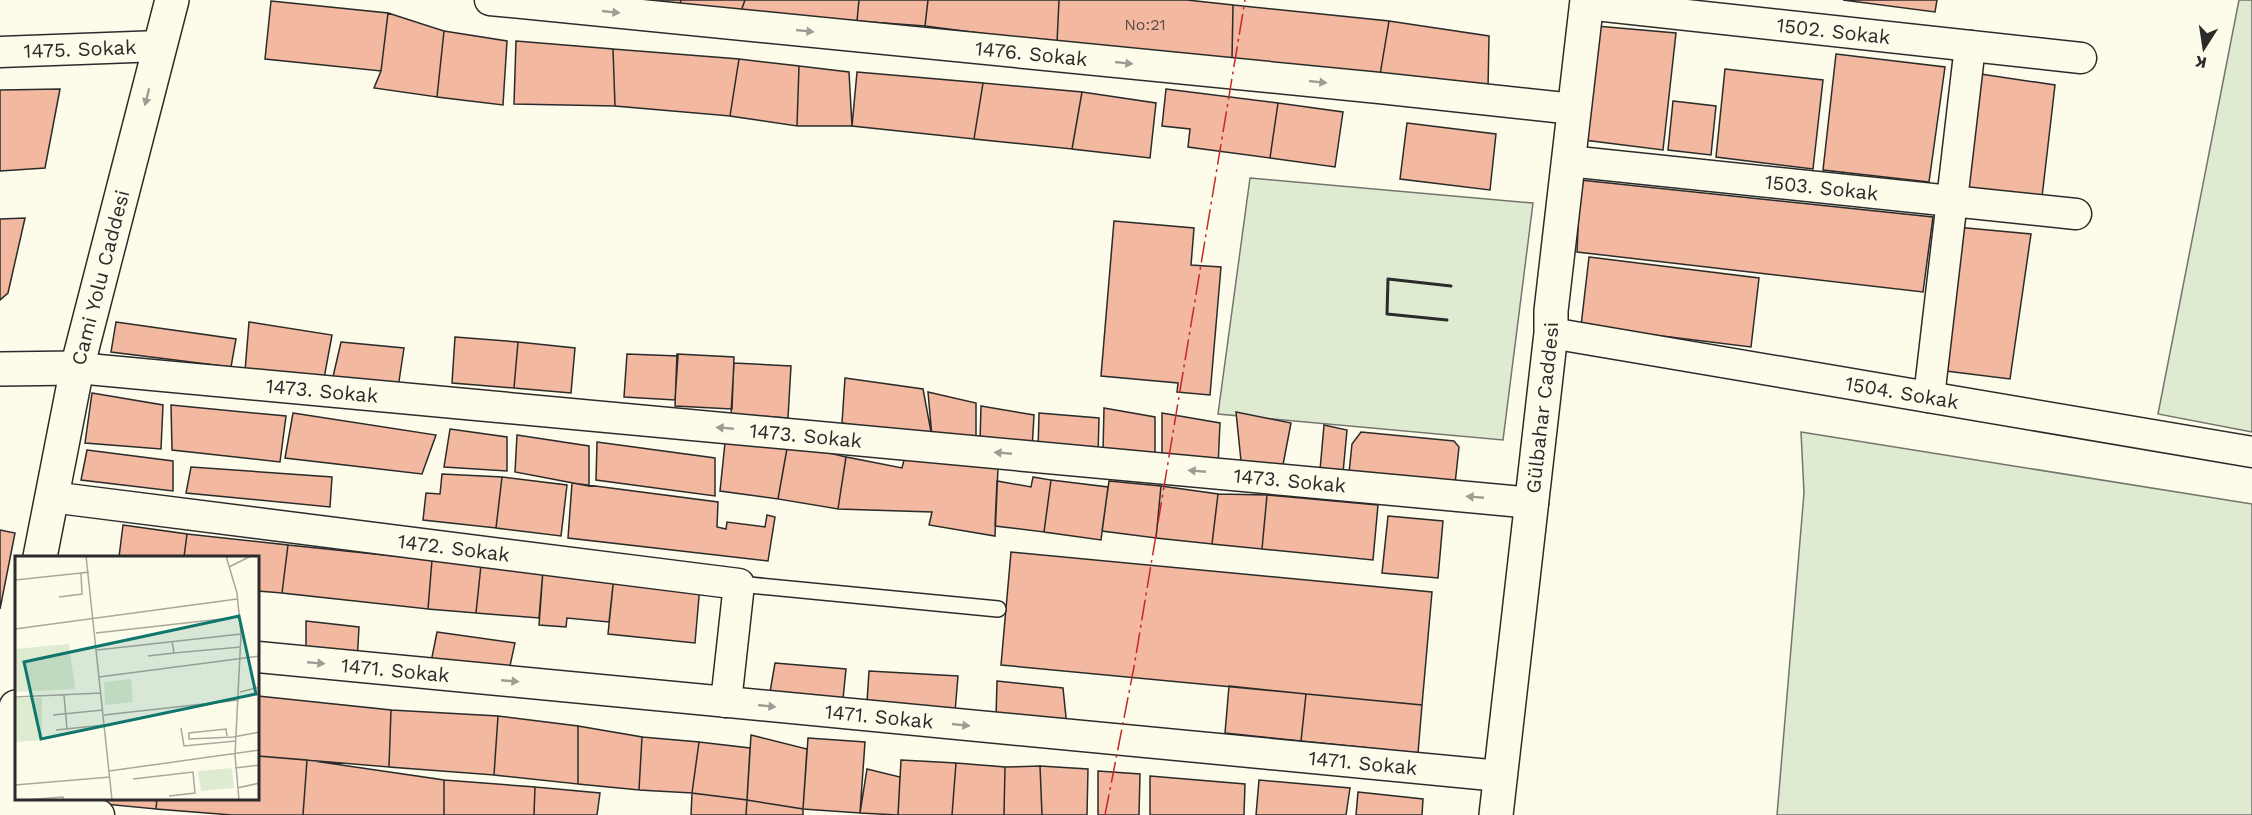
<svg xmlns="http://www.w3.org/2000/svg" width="2252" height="815" viewBox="0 0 2252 815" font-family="'Work Sans',sans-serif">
<rect width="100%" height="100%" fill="#fdfbea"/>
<!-- green -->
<path fill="#deebd1" stroke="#74746e" stroke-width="1.5" d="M2239,0H2252V432L2158,414Z
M1250,178L1533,203L1503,440L1218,414Z
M1801,432L2252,504V815H1777L1804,493Z"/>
<!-- building -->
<path fill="#f2b8a0" stroke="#2b2b2b" stroke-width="1.5" d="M639,0H681L680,4Z
M681,0H745L741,11L680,4Z
M745,0H859L857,21L741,11Z
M859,0H928L925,26L857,21Z
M928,0H1059L1057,43L925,26Z
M1059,0H1187L1233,5L1232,59L1057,43Z
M1843,0H1937L1935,12Z
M271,1L388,13L381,71L265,59Z
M1233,5L1389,21L1380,75L1232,59Z
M388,13L444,31L437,97L374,88L381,71Z
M1389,21L1489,36L1488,89L1380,75Z
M1596,26L1676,33L1663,150L1584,140Z
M444,31L507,41L503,105L437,97Z
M516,41L613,49L615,106L514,104Z
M613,49L739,59L730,116L615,106Z
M1836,54L1945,67L1929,182L1823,170Z
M739,59L799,66L797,126L730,116Z
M799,66L849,72L852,126H797Z
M1725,69L1823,80L1813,169L1716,157Z
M857,72L983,83L974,139L852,126Z
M1974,73L2055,85L2042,197L1962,188Z
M983,83L1082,92L1072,149L974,139Z
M60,89L45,168L0,171V90Z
M1166,89L1278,103L1270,158L1188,147L1190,129L1162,126Z
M1082,92L1156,103L1150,158L1072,149Z
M1673,101L1716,106L1711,155L1668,150Z
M1278,103L1343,112L1335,167L1270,158Z
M1407,123L1496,134L1490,190L1400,179Z
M1580,180L1933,217L1923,292L1577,252Z
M25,218L8,293L0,300V219Z
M1114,221L1194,228L1191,265L1221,267L1210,395L1177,392L1178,383L1101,376Z
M1956,227L2031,234L2010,379L1938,370Z
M1589,257L1759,278L1751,347L1581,326Z
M116,322L236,339L231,367L111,352Z
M249,322L332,335L323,384L245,371Z
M455,337L518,342L514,388L452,383Z
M341,342L404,348L398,388L332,381Z
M518,342L575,348L571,393L514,388Z
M627,354L678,356L675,400L624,397Z
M677,354L734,357L732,409L675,406Z
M734,363L791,366L788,418L731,414Z
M845,378L923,389L932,437L842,423Z
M928,392L976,403V445L932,437Z
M92,393L163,405L161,449L85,443Z
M171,405L286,416L280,462L172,450Z
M981,406L1034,415L1032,450L980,442Z
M1104,408L1155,417V459L1103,451Z
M1236,412L1291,423L1282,470L1241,461Z
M293,413L436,435L422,474L285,458Z
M1039,413L1099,418L1098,456L1038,452Z
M1162,413L1220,423L1218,467L1162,458Z
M1324,425L1347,430L1343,473L1320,470Z
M450,429L507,437V471L444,467Z
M1361,432L1454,441L1459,447L1455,484L1349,473L1352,444Z
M517,435L589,446V486L515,472Z
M597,442L715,458V496L596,480Z
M725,443H788L778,499L720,491Z
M788,443L846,457L838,509L778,499Z
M87,450L173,461V491L81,480Z
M905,456L998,468L995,536L929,525L932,512L838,509L846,457L902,468Z
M191,467L332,477L330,507L186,493Z
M442,474L502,477L496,528L423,520L426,493L440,494Z
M502,477L567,485L561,536L496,528Z
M1033,477L1051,480L1044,532L995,526L997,481L1031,487Z
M1051,480L1108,487L1101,540L1044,532Z
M1109,481L1161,486L1156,538L1102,531Z
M572,483L718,502L717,527L726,529L727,522L765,527L767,515L775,517L768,561L568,538Z
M1161,486L1218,494L1212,544L1156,538Z
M1218,494L1267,495L1262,549L1212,544Z
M1267,495L1378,505L1373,560L1262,549Z
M1388,516L1443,521L1438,578L1382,573Z
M123,525L187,534L184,557H119Z
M0,530L15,533L0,609Z
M187,534L288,545L282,593L258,591V557H184Z
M288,545L432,560L428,609L282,593Z
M1011,552L1432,592L1422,705L1001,665Z
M432,560L481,565L476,613L428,609Z
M481,565L543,570L539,618L476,613Z
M543,570L614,576L609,622L567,618L566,627L539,625Z
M614,576L700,585L695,643L608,634Z
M306,621L359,627L357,663L306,655Z
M437,632L515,643L508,675L430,667Z
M775,663L846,669L843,699L770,692Z
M869,671L958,676L955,712L867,702Z
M997,681L1063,688L1067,727L996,718Z
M1229,686L1306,694L1301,741L1225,733Z
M1306,694L1422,705L1418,753L1301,741Z
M258,696L391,710L389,767L258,756Z
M391,710L498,716L494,775L389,767Z
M498,716L578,726V784L494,775Z
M578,726L642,737L639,790L578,784Z
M751,735L807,749L803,809L747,800Z
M642,737L699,742L692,793L639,790Z
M808,738L865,742L860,813L803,809Z
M699,742L750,748L747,800L692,793Z
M258,756L307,760L303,815H232L156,809L157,798H258Z
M307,760L444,780V815H303Z
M901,760L956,763L952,815H898Z
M956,763L1005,767L1004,815H952Z
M1040,766L1088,769L1087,815H1042Z
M1040,766L1042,815H1004L1005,767Z
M867,769L900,777L898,815L860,813Z
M1098,771L1140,774L1139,815H1098Z
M1150,776L1245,784L1244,815H1150Z
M444,780L535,787L534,815H444Z
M1259,780L1350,788L1346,815H1256Z
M535,787L600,793L597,815H534Z
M1358,792L1423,799L1422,815H1356Z
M692,793L747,800L746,815H691Z
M42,798H157L156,809Z
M747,800L803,809V815H746Z"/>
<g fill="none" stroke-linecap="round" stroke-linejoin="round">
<!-- lane casing -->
<g stroke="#2b2b2b" stroke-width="18">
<path id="lane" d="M739,584L998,609"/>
</g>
<!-- street casing -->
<g stroke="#2b2b2b" stroke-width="33">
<g id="street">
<path id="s1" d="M490,0L1379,88L1574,109"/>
<path id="s2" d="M1586,4L2081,58"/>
<path id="s3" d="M0,52L160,46"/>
<path id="s4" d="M1568,161L2076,214"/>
<path id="s5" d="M1551,333L2252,452"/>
<path id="s6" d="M77,368L1533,503"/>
<path d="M1929,397L1970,46"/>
<path id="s7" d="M51,497L739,584L726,702"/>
<path id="s8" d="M258,657L1500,776"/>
<path d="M4,806L99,815"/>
</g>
</g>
<!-- secondary casing -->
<g stroke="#2b2b2b" stroke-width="36">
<g id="secondary">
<path d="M0,369L77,368"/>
<path id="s9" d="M40,557L77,368L172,0"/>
<path d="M3,815L16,707"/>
<path id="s10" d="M1496,815L1551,333V311L1587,0"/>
</g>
</g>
<!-- lane -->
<use href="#lane" stroke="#fdfbea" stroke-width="15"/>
<!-- street -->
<use href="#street" stroke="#fdfbea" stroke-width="30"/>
<!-- secondary -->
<use href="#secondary" stroke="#fdfbea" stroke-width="33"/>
<!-- wall -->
<path stroke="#2b2b2b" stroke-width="3" d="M1447,320L1387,314L1388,279L1451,286"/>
<!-- power -->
<path stroke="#c62828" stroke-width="1.5" stroke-dasharray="21 4.5 3 4.5" stroke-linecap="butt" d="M1105,815L1134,667L1245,0"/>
</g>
<!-- one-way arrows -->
<defs><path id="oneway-solid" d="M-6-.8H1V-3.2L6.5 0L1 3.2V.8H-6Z" transform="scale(1.5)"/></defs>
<g fill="#9e9d94">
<use href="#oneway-solid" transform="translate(611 12) rotate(6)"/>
<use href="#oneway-solid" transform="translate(805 31) rotate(6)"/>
<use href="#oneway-solid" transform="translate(1124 63) rotate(6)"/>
<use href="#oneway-solid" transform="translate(1318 82) rotate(6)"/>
<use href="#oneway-solid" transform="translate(147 97) rotate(104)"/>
<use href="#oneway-solid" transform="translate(725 428) rotate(-175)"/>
<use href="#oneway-solid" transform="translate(1003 453) rotate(-175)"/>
<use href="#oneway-solid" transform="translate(1197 471) rotate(-175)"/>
<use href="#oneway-solid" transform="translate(1475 497) rotate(-175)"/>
<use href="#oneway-solid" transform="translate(316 663) rotate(5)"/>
<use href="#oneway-solid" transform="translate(510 681) rotate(5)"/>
<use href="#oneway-solid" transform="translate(767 706) rotate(6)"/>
<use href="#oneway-solid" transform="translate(961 725) rotate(6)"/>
</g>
<g text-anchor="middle" stroke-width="4.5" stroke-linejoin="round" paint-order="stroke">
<!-- number labels -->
<g font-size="16" fill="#5d4e48">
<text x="1145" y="30">No:21</text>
</g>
<!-- street labels -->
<g font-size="20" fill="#2b2b2b" stroke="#fdfbea">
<text dy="7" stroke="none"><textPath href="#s2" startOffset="249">1502. Sokak</textPath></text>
<text dy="7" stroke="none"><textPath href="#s3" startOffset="80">1475. Sokak</textPath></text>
<text dy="7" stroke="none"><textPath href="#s1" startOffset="544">1476. Sokak</textPath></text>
<text dy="7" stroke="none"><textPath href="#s4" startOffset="255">1503. Sokak</textPath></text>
<text dy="7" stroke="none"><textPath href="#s9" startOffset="286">Cami Yolu Caddesi</textPath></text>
<text dy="7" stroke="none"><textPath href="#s6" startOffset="246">1473. Sokak</textPath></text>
<text dy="7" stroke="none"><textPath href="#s5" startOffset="356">1504. Sokak</textPath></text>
<text dy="7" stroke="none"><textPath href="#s10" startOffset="410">Gülbahar Caddesi</textPath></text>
<text dy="7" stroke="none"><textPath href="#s6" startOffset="732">1473. Sokak</textPath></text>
<text dy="7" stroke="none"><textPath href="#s6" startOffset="1218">1473. Sokak</textPath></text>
<text dy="7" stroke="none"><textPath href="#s7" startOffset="406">1472. Sokak</textPath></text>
<text dy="7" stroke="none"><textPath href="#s8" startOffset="138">1471. Sokak</textPath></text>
<text dy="7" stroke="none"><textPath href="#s8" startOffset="624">1471. Sokak</textPath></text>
<text dy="7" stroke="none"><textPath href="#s8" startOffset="1110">1471. Sokak</textPath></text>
</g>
</g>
<!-- overview -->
<g transform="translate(15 556)">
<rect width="244" height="244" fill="#fdfbea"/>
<path d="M54,88L60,133L0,136V93ZM116,123L118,146L90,149L89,126ZM0,142H27V184L0,186ZM217,212L219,232L186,235L183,215Z" fill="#deebd1"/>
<path fill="none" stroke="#a9a89e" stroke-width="1.5" d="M71,0L97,244M211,0L222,37L226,78L220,199L224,244M214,11L236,0M0,24L66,17M44,41L67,38L66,17L74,16M0,73L222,43M81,77L224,61M157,85L159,97L226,91M82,94L226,78M133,100L159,97M84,121L245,100M225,136L245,131M49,139L52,173M0,141L86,137M38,159L88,154M89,159L224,144M166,172L169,190L221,185M41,174L89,169M212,180L211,173L174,177V183L218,181L245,176M220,212L245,209M94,215L245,194M118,223L178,216L180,237L154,240M0,229L95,221M222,232L245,227M11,244L48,241L49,244"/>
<path fill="#0f766e" fill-opacity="0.15" stroke="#0f766e" stroke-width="3" d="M224,60L241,138L26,183L9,106Z"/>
<rect width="244" height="244" fill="none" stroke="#2b2b2b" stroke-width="3"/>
</g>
<!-- north arrow -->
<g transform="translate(2204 48) rotate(192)" stroke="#fdfbea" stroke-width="4.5" paint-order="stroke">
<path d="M0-4.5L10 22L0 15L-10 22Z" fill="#2b2b2b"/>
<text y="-9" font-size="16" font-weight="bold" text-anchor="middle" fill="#2b2b2b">K</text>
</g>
</svg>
